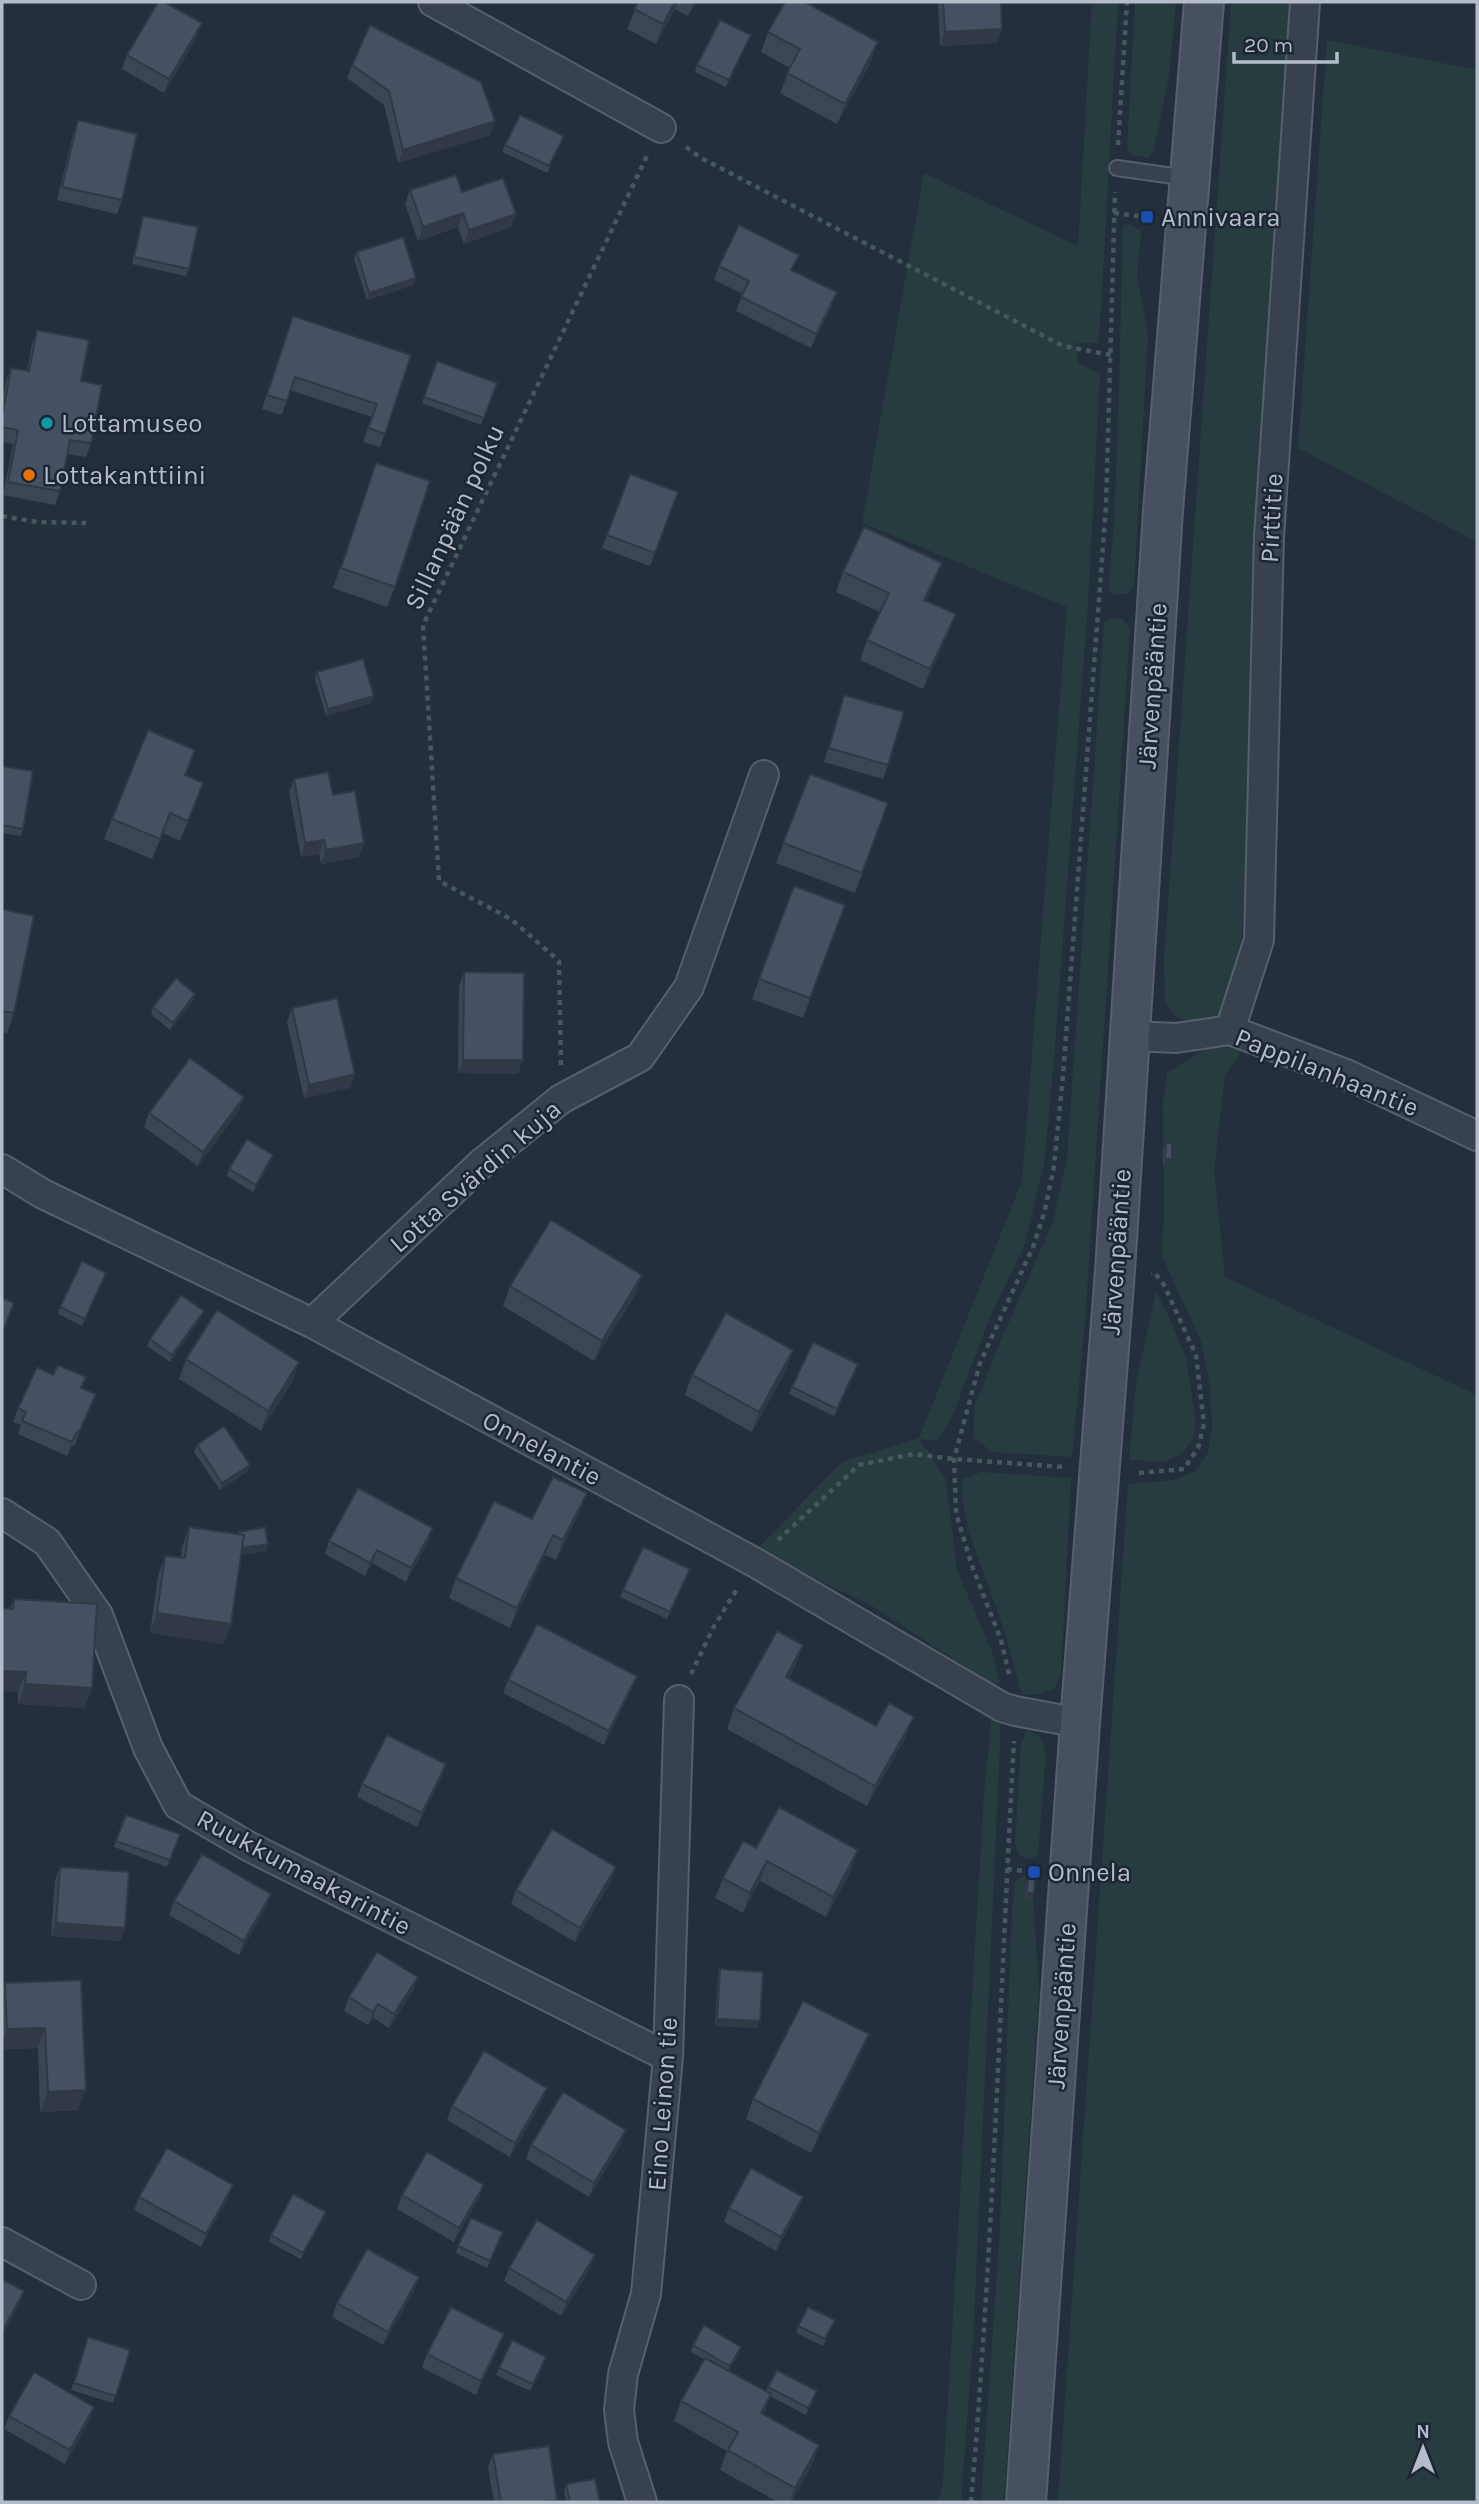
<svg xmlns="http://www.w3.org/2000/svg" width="1479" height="2504" viewBox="0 0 1479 2504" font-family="Karla,sans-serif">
<rect width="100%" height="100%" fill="#242f3e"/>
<!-- green -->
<path fill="#263c3f" d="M1092,2H1118L1099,343H1075L1078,363L1100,374L1088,603L1054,1060L1044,1165L1025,1244L988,1322L952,1417L938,1441L919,1439L946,1479L957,1570L992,1652L1000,1682L995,1686L869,1604L755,1551L842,1462L919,1438L1022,1181L1067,607L862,523L924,173L1078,246Z
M1135,2H1176L1169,76L1153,152L1149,158L1130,155L1127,148Z
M1231,2H1296L1240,967L1223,1013L1196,1023L1176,1017L1165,1002L1164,960Z
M1327,40L1477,70V542L1298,448Z
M1123,225H1132L1141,231L1137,275L1148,334L1134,587L1129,593L1116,595L1108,590L1114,523L1119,391Z
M1110,617L1123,619L1130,629L1085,1322L1072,1457L992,1452L974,1438V1408L1001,1340L1053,1222L1067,1158L1104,623Z
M1242,1047L1238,1058L1225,1075L1214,1171L1225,1277L1477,1395V2502H1058L1128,1484L1174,1480L1195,1471L1208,1453L1212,1428L1210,1385L1201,1341L1162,1256L1164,1212L1163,1103L1167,1073L1206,1048Z
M1156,1292L1168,1314L1186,1357L1196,1423L1193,1439L1181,1454L1164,1462L1129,1460L1136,1383Z
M981,1472L1071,1478L1061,1673L1054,1689L1041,1694L1022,1695C1015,1670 1009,1645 1001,1621C989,1582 957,1519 963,1479Z
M992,1712L1001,1721L973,2342L961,2502H938L943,2482L984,1794Z
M1027,1730C1040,1734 1043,1740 1046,1753L1038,1854L1030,1860L1020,1856L1015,1844L1021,1744Z
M1023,1876L1032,1879L1039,1992L1004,2502H981L1000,2228L1012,1911L1015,1881Z"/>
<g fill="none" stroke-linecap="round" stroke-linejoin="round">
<!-- service casing -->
<g stroke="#565f6c" stroke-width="18">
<path id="service" d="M1117,168L1187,178"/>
</g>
<!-- minor casing -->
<g stroke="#565f6c" stroke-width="32">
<path id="minor" d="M433,2L661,128
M1230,1030L1259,940L1269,537L1305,2
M1131,1036L1176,1038L1230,1030L1346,1074L1477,1136
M2,1169L43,1194L312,1323L754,1562L1002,1707L1015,1711L1080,1723
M312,1323L482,1163L561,1099L640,1057L689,987L764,775
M2,1513L47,1542L98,1615L148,1748L178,1805L248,1846L668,2057
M2,2242L81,2285
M642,2502L623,2442L619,2410L623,2374L646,2294L668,2057L679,1700"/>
</g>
<!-- secondary casing -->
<g stroke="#565f6c" stroke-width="42">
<path id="secondary" d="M1026,2502L1080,1723L1115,1271L1163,511L1204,2"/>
</g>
<!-- path -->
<path stroke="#44595c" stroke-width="4.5" stroke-dasharray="5 5" stroke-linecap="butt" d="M1118,145L1127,2
M686,147L701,158L1063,346L1111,355
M1114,213L1147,217
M2,516L37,522L86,523
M561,1065L559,961L511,919L439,881L423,625L648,154
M1139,1473L1184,1469L1198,1448L1204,1424L1196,1355L1164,1285L1155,1273H1151
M778,1540L859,1465L914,1454L954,1459L1064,1467
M691,1674L713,1628L737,1589
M1009,1674L1001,1640L972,1566L956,1513L954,1459L980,1363L1033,1247L1045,1210L1054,1166L1063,1076L1106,506L1115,192
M1007,1869L1033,1872
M971,2502C993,2249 1000,1995 1014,1741"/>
<!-- service -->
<use href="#service" stroke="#38414e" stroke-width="14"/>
<!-- minor -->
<use href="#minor" stroke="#38414e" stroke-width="28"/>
<!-- secondary -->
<use href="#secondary" stroke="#465061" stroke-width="38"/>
</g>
<!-- wall -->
<path fill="#3b4654" d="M638,2H696L688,16L675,9L656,44L627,29Z
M938,2H1001L997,43L940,46Z
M768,32L871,62L837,124L780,93L790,68L761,52Z
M751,35L726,87L695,72L697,65Z
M197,37L164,93L122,69L127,55Z
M352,65L495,121L490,135L398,163L384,105L347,78Z
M78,120L122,200L117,214L57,200L73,134Z
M561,143L547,173L502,152L505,145Z
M410,190L462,192L516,214L511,227L464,244L458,227L418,241L405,204Z
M143,216L189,269L186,276L132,264Z
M357,252L414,285L367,300L354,259Z
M719,266L793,271L837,292L832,306L811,348L736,311L743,294L714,280Z
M37,330L81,381L91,443L86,457L67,454L60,491L55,505L3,495L13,444L2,442V405L6,381L11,368L27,371L32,344Z
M288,330L411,355L380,447L363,442L372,417L290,390L282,415L262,409Z
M437,361L497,383L481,425L422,403Z
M630,474L678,492L650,566L602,548Z
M369,483L395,587L387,607L333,588Z
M942,563L926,601L956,614L948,634L923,689L860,660L867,640L880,612L836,592L843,572Z
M317,672L374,696L371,703L326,716L315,679Z
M844,695L888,765L883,779L824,762Z
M2,766L23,829L21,836L2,833Z
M810,774L888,803L855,893L776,863Z
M186,776L196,803L180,841L163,833L152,859L104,839L112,819Z
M294,779L333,795L364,843L359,857L321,864L319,854L301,857L289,792Z
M794,886L845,905L803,1018L752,999Z
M2,909L14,1013L7,1033L2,1032Z
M464,972L518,1074L458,1073L459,986Z
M195,994L193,1001L170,1030L151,1014L153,1007Z
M292,1008L355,1074L350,1088L304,1098L287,1022Z
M244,1097L239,1110L198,1166L144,1127L149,1113Z
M1166,1143L1172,1159L1169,1166H1163V1150Z
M271,1162L253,1192L227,1176L229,1169Z
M104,1280L82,1326L58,1314L60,1307Z
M510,1286L635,1295L594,1361L503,1306Z
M204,1311L201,1318L170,1362L147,1346L150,1339Z
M793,1350L786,1370L752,1432L685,1395L692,1375Z
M186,1359L299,1362L292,1382L261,1431L179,1379Z
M856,1371L834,1416L789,1394L792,1387Z
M53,1375L86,1377L81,1388L96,1394L74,1446L72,1445L67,1456L18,1434L21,1425L13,1422L18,1408Z
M197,1445L250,1465L247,1472L220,1490L194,1452Z
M587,1493L579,1513L556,1560L545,1555L510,1628L449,1598L456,1578L532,1519Z
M189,1527L238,1535L239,1532L266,1551L241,1555L224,1644L150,1633L158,1576L165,1556L181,1558L182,1547Z
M329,1541L428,1542L406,1582L372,1563L365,1576L325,1554Z
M687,1576L667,1619L620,1597L623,1590Z
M14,1599L92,1688L84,1708L18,1704V1692L2,1691V1608H10Z
M796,1665L789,1678L876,1726L906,1737L867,1806L727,1729L734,1708Z
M637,1676L632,1689L604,1745L503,1693L508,1680Z
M446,1764L441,1778L417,1827L357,1797L362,1784Z
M126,1815L180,1834L167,1867L114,1847Z
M756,1848L851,1871L826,1917L760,1881L743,1913L715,1898L723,1878Z
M60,1867L125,1928L120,1941L51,1936L55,1880Z
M1028,1877L1034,1893L1032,1900H1025L1026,1884Z
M611,1881L575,1942L511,1904L516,1890Z
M271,1894L266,1907L239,1955L169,1915L174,1901Z
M720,1969L757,2028L715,2026L718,1976Z
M418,1977L413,1991L389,2028L373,2018L368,2025L344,2011L349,1997Z
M81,1980L78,2110L40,2112L38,2048L2,2049V1992L5,1983Z
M869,2034L861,2054L811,2153L746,2119L753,2099Z
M547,2088L542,2101L510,2157L447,2120L452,2106Z
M626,2130L621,2144L589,2197L526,2159L531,2145Z
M484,2185L479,2198L454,2242L397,2209L402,2195Z
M139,2197L228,2198L201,2247L134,2210Z
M803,2197L798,2210L776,2251L724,2222L729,2208Z
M323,2219L301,2259L269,2242L271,2235Z
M501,2239L487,2268L456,2253L458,2246Z
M509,2268H590L561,2316L504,2281Z
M419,2277L414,2291L383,2345L332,2317L337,2303Z
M835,2320L823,2346L796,2333L798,2326Z
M88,2337L130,2350L113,2403L71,2390Z
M693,2345L739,2354L728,2371L766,2392L768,2387L814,2398L806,2415L770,2396L764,2414L812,2465L791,2502H778L720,2470L727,2451L674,2421L681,2401L704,2359L691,2352Z
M499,2347L476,2395L422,2368L427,2354Z
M544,2364L530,2391L496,2375L499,2368Z
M94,2407L89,2421L65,2464L4,2429L9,2416Z
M493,2454L556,2502H494L488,2467Z
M566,2484L600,2502H566L564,2491Z"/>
<!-- shaded-wall -->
<path fill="#303945" d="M675,2H678L675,9L656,44L663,24Z
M694,2H696L688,16Z
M202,23L197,37L164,93L169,79Z
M1002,29L997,43L940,46L945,32Z
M878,42L871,62L837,124L845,104Z
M495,121L490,135L398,163L403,150Z
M463,213L458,227L418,241L423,227Z
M516,214L511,227L464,244L469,230Z
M416,278L414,285L367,300L369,293Z
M837,292L832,306L811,348L816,334Z
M942,563L934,583L917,620L924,600Z
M956,614L948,634L923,689L930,669Z
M374,696L371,703L326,716L328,709Z
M203,783L196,803L180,841L188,821Z
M324,840L319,854L301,857L305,843Z
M364,843L359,857L321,864L326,850Z
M195,994L193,1001L170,1030L173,1023Z
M463,1060H523L518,1074L458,1073Z
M355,1074L350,1088L304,1098L309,1085Z
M244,1097L239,1110L198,1166L203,1152Z
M273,1155L271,1162L253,1192L256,1185Z
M1165,1159H1172L1169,1166H1163Z
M642,1275L635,1295L594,1361L602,1341Z
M204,1311L201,1318L170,1362L172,1355Z
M793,1350L786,1370L752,1432L759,1412Z
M299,1362L292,1382L261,1431L268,1411Z
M96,1394L91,1408L74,1446L79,1432Z
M250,1465L247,1472L220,1490L222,1483Z
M587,1493L579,1513L556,1560L563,1540Z
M433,1528L428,1542L406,1582L411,1568Z
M553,1535L545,1555L510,1628L517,1608Z
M268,1544L266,1551L240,1555L242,1548Z
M377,1550L372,1563L365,1576L370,1563Z
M157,1613L231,1624L224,1644L150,1633Z
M803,1645L796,1665L778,1697L786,1677Z
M2,1671L26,1672L18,1692L2,1691Z
M637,1676L632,1689L604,1745L609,1731Z
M25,1684L92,1688L84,1708L18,1704Z
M914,1717L906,1737L867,1806L875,1786Z
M446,1764L441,1778L417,1827L422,1813Z
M858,1850L851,1871L826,1917L833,1897Z
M767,1861L760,1881L743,1913L750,1893Z
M616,1867L611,1881L575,1942L580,1928Z
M1027,1893H1034L1032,1900H1025Z
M271,1894L266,1907L239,1955L244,1941Z
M56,1923L125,1928L120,1941L51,1936Z
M418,1977L413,1991L389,2028L394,2014Z
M378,2004L373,2018L368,2025L373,2012Z
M717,2019L760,2021L757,2028L715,2026Z
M45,2028L38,2048L2,2049V2043L7,2029Z
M869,2034L861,2054L811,2153L819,2133Z
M547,2088L542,2101L510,2157L515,2143Z
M86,2090L78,2110L40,2112L48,2092Z
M626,2130L621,2144L589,2197L594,2183Z
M233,2185L228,2198L201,2247L206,2234Z
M484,2185L479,2198L454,2242L459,2228Z
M803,2197L798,2210L776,2251L781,2237Z
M326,2212L323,2219L301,2259L303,2253Z
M595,2255L590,2268L561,2316L566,2302Z
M419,2277L414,2291L383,2345L388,2332Z
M24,2291L19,2305L2,2337V2332Z
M504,2334L499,2347L476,2395L481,2381Z
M741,2347L739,2354L727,2373L730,2366Z
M771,2394L764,2414L761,2413Z
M94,2407L89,2421L65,2464L70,2450Z
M819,2445L812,2465L791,2502H790L795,2488Z"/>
<!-- building -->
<path fill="#455162" stroke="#303945" stroke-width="2" d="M158,2H164L202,23L169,79L127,55Z
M638,2H675L663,24L634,9Z
M785,2H805L878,42L845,104L787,73L800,49L768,32Z
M943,2H1001L1002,29L945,32Z
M720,20L751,35L729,80L697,65Z
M370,25L481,82L495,121L403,150L389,91L352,65Z
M520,115L564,136L549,166L505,145Z
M78,120L137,134L122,200L62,187Z
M456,175L462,192L503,178L516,214L469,230L463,213L423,227L410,190Z
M143,216L198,227L189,269L134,257Z
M739,225L799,255L791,270L837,292L816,334L741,297L749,281L719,266Z
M403,237L416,278L369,293L357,252Z
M293,316L411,355L385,434L368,428L377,404L295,377L287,401L267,395Z
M37,330L89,340L81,381L102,385L91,443L70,440L60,491L8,482L18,430L2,427V417L11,368L29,371Z
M437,361L497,383L484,418L424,397Z
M376,463L430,481L395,587L341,568Z
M630,474L678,492L655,553L607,535Z
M864,527L942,563L924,600L956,614L930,669L867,640L889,593L843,572Z
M363,659L374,696L328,709L317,672Z
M844,695L904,712L888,765L829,748Z
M148,730L195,750L185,775L203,783L188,821L170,813L160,839L112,819Z
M2,766L33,771L23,829L2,825Z
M328,772L333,795L355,791L364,843L326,850L324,840L305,843L294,779Z
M810,774L888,803L862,873L783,843Z
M794,886L845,905L810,998L759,979Z
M2,909L34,916L14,1013L2,1011Z
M464,972L524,973L523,1060H463Z
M176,978L195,994L173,1023L153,1007Z
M337,998L355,1074L309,1085L292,1008Z
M190,1058L244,1097L203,1152L149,1113Z
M247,1139L273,1155L256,1185L229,1169Z
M1166,1143H1172V1159H1165Z
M551,1220L642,1275L602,1341L510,1286Z
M82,1261L106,1273L85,1319L60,1307Z
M181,1295L204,1311L172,1355L150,1339Z
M2,1298L14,1303L2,1333Z
M217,1310L299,1362L268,1411L186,1359Z
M726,1313L793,1350L759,1412L692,1375Z
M813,1342L858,1364L837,1409L792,1387Z
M58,1365L86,1377L81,1388L96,1394L79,1432H77L72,1442L22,1421L26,1412L18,1408L37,1367L53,1375Z
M224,1426L250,1465L222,1483L197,1445Z
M553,1477L587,1493L563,1540L553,1535L517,1608L456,1578L494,1501L532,1519Z
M358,1488L433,1528L411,1568L377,1550L370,1563L329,1541Z
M189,1527L244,1535L231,1624L157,1613L165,1556L185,1558Z
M265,1527L268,1544L242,1548L244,1535H240L239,1532Z
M643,1547L690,1569L670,1612L623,1590Z
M14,1599L97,1604L92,1688L25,1684L26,1672L2,1671V1608L13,1609Z
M537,1624L637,1676L609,1731L508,1680Z
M777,1631L803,1645L786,1677L876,1726L889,1703L914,1717L875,1786L734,1708Z
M387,1735L446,1764L422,1813L362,1784Z
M779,1807L858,1850L833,1897L767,1861L750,1893L723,1878L743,1841L756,1848Z
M126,1815L180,1834L170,1860L116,1841Z
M552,1829L616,1867L580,1928L516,1890Z
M202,1854L271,1894L244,1941L174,1901Z
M60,1867L129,1872L125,1928L56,1923Z
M1028,1877L1035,1878L1034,1893H1027Z
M377,1952L418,1977L394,2014L378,2004L373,2012L349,1997Z
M720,1969L763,1972L760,2021L717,2019Z
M81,1980L86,2090L48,2092L45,2028L7,2029L5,1983Z
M803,2001L869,2034L819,2133L753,2099Z
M484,2051L547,2088L515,2143L452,2106Z
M563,2092L626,2130L594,2183L531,2145Z
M167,2148L233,2185L206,2234L139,2197Z
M427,2152L484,2185L459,2228L402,2195Z
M751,2168L803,2197L781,2237L729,2208Z
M293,2194L326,2212L303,2253L271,2235Z
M471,2218L503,2232L490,2261L458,2246Z
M537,2220L595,2255L566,2302L509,2268Z
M367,2249L419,2277L388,2332L337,2303Z
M2,2279L24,2291L2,2332Z
M451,2307L504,2334L481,2381L427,2354Z
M808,2307L835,2320L825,2339L798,2326Z
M704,2325L741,2347L730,2366L693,2345Z
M88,2337L130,2350L116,2396L74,2383Z
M512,2340L546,2357L533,2384L499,2368Z
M705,2358L771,2394L761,2413L819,2445L795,2488L728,2450L738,2432L681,2401Z
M777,2370L817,2391L808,2408L768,2387Z
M34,2372L94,2407L70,2450L9,2416Z
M549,2446L557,2500L540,2502H501L493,2454Z
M595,2479L600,2502H570L566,2484Z"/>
<!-- markers -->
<g fill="#1a4fb4" stroke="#1d2633" stroke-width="2.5">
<rect x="1140" y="210" width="14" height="14" rx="3.5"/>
<rect x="1027" y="1865" width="14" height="14" rx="3.5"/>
</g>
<circle fill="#0f9aa8" stroke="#1d2633" stroke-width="2.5" cx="47" cy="423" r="7"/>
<circle fill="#e8710a" stroke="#1d2633" stroke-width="2.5" cx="29" cy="475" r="7"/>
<g text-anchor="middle" stroke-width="5" stroke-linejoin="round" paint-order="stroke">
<!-- poi labels -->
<g font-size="26" fill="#b4bcc9" stroke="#1d2633" text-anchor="start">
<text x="1161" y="226">Annivaara</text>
<text x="61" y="432">Lottamuseo</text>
<text x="43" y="484">Lottakanttiini</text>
<text x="1048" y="1881">Onnela</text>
</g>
<!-- street labels -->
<g font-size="26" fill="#b4bcc9" stroke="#1d2633">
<text transform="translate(454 517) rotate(-65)" y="9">Sillanpään polku</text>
<text transform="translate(1271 518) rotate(-87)" y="9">Pirttitie</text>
<text transform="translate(1152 686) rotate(-86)" y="9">Järvenpääntie</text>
<text transform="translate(1327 1072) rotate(22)" y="9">Pappilanhaantie</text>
<text transform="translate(475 1176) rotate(-41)" y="9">Lotta Svärdin kuja</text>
<text transform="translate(1116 1252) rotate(-86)" y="9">Järvenpääntie</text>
<text transform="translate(542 1448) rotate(28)" y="9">Onnelantie</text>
<text transform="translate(304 1872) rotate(28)" y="9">Ruukkumaakarintie</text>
<text transform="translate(1061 2006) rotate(-86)" y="9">Järvenpääntie</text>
<text transform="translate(662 2104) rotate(-86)" y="9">Eino Leinon tie</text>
</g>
</g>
<!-- border -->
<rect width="1479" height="2504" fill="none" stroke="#b4bcc9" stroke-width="7"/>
<!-- north arrow -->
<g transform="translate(1423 2448)" stroke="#1d2633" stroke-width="5" paint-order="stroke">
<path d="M0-5L12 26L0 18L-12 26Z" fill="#b4bcc9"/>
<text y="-10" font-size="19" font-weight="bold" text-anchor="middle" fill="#b4bcc9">N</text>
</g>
<!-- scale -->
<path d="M1234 52v10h103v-10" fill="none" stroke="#b4bcc9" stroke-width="3.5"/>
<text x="1244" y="52" font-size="21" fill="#b4bcc9" stroke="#1d2633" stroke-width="5" paint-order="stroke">20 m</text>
</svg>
